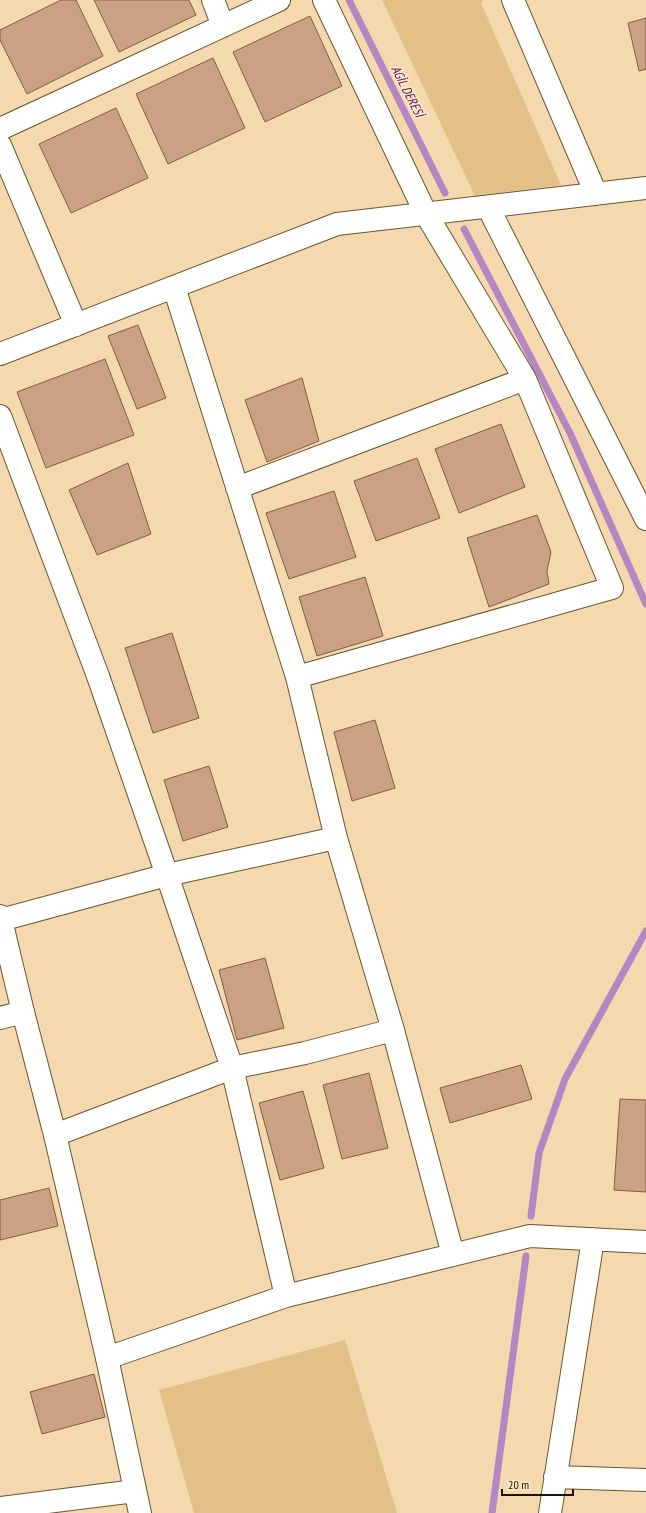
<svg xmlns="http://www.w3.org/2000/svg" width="646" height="1513" viewBox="0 0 646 1513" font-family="'PT Sans Narrow',sans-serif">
<rect width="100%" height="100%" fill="#f4d9ae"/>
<!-- green -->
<path fill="#e3c087" d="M382,0H483L481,3L561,185L475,196Z
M345,1340L397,1513H194L159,1390Z"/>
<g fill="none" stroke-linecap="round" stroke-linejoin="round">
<!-- stream -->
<path stroke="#b685c3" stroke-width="7" d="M349,0L445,193
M464,229L570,433L646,604
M531,1216L539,1153L565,1079L646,931
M492,1513L526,1256"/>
</g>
<!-- building -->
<path fill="#caa283" stroke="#825e41" d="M61,0H76L103,56L27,94L0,40V30Z
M94,0H189L196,15L119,52Z
M310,16L342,86L265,122L233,52Z
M646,18V69L639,71L628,23Z
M213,58L245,128L168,164L136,94Z
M116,108L148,178L71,213L39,144Z
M138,325L166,398L137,409L108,336Z
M105,359L134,435L46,468L17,392Z
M302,378L319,441L267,462L245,400Z
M501,424L525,487L459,513L435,449Z
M417,458L440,518L376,541L354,481Z
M128,463L151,534L97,555L69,490Z
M334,491L356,557L289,579L266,513Z
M537,515L551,552L547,571L549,584L489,607L467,538Z
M365,577L383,636L317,656L299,597Z
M172,633L199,718L153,733L125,648Z
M375,720L395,788L352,801L334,732Z
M209,766L228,827L183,841L164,780Z
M265,958L284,1028L237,1040L219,970Z
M521,1065L532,1099L450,1123L440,1088Z
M369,1073L388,1148L342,1159L323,1085Z
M303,1091L324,1168L280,1180L259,1103Z
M620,1099L646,1100V1192L614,1190Z
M49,1188L58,1226L0,1240V1200Z
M94,1374L105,1417L42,1434L30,1392Z"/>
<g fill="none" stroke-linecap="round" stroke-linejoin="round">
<!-- minor casing -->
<g stroke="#6c542d" stroke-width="24">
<path id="minor" d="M213,0L223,26
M513,0L596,194
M0,129L279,0
M0,145L76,325
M488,207L646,519
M174,287L297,677L336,838L393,1030L453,1255
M0,354L337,224L646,188
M0,416L98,676L167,875L232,1068L286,1296
M237,488L525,379
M297,677L612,588L525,379L426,214L324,0
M1,920L167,875L336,838
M0,1018L23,1012
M55,1135L232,1068L305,1053L393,1030
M107,1358L286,1296L530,1236L646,1242
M555,1477L646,1480
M0,1508L135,1491
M550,1513L593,1239"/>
</g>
<!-- tertiary casing -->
<g stroke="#6c542d" stroke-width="24">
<path id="tertiary" d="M0,916L23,1012L55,1135L107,1358L140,1513"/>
</g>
<!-- minor -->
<use href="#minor" stroke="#fff" stroke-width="22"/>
<!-- tertiary -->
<use href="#tertiary" stroke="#fff" stroke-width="22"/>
</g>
<g text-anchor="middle" stroke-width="4" stroke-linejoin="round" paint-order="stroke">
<!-- water labels -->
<g font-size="13" font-style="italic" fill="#51125f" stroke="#fde7c4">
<text transform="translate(408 91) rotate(63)" y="5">AGİL DERESİ</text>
</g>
</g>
<!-- scale -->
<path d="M502 1489v6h71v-6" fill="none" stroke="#1c1304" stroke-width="2"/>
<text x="508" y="1489" font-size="12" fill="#1c1304" stroke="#fde7c4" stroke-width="3" paint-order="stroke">20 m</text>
</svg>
